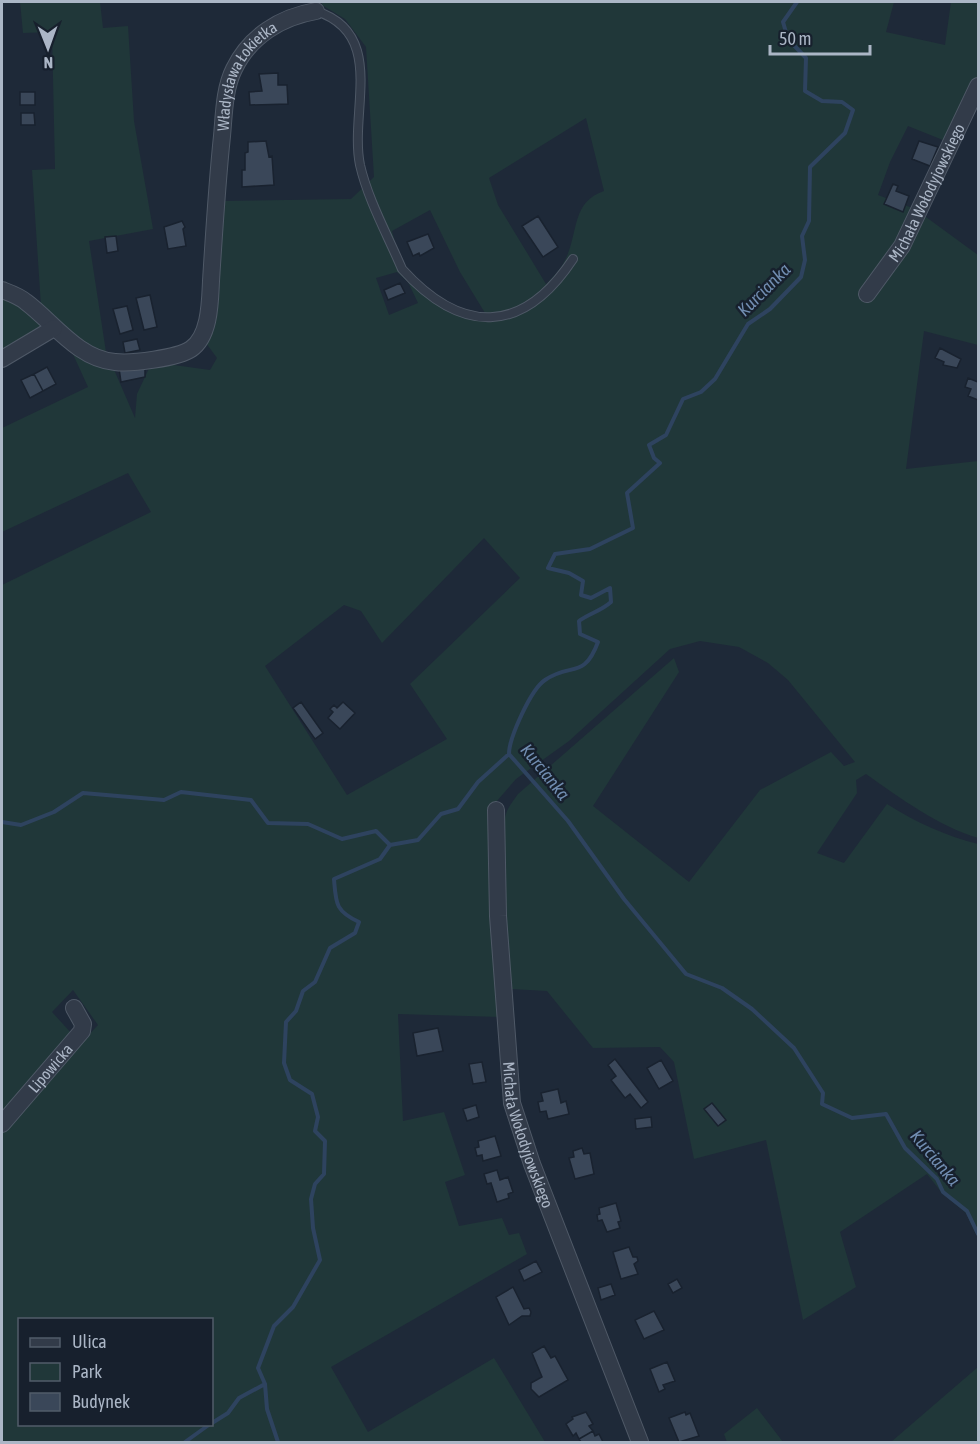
<svg xmlns="http://www.w3.org/2000/svg" width="980" height="1444" viewBox="0 0 980 1444" font-family="'Asap Condensed',sans-serif">
<rect width="100%" height="100%" fill="#1e2938"/>
<!-- green -->
<path fill="#203739" fill-rule="evenodd" d="M20,2H100L103,28L128,26L134,121L153,229L89,241L106,352L79,340L41,306L32,170L55,169L52,32L23,33Z
M322,2H894L886,32L945,45L951,2H978V78L948,142L908,126L890,162L878,195L915,209L978,255V345L924,331L906,469L978,461V838C938,826 900,798 866,774L856,780L857,793L817,853L844,863L887,804C915,822 946,836 978,844V1238L966,1213L942,1193L927,1174L840,1232L856,1287L803,1320L766,1140L694,1159L674,1062L660,1047L593,1048L547,991L511,989C507,946 493,854 506,814C508,807 514,800 518,794L674,658L679,672L593,806L689,882L760,790L831,752L844,766L855,762L788,680L768,663L739,647L700,641L670,649L569,741L516,779L489,810L501,1017L398,1014L403,1121L444,1112L465,1175L445,1182L459,1226L502,1218L509,1235L519,1233L527,1254L331,1367L368,1432L494,1358L545,1442H2V1127L98,1025L73,990L52,1012L73,1035L2,1112V585L151,512L128,473L2,532V428L88,387L72,352L112,365L135,418L137,394L152,362L210,370L217,358L206,343L222,201L351,199L374,177L366,47L345,19L322,5ZM586,118L604,191C570,202 579,236 564,262C560,270 552,278 546,284L498,205L489,178ZM430,210L460,272L485,313C459,312 419,290 404,267C398,258 395,242 392,231ZM397,272L408,282L418,303L389,315L376,278ZM484,538L520,578L410,684L447,739L347,795L265,666L344,605L361,611L382,643ZM20,1320H212V1424H20Z
M2,295L27,310L41,324L36,334L2,355Z
M978,1367V1442H891Z
M757,1408L783,1442H727L724,1434Z"/>
<g fill="none" stroke-linecap="round" stroke-linejoin="round">
<!-- stream -->
<path stroke="#2e435f" stroke-width="4" d="M797,2L783,22L788,39L806,58L805,91L822,101L842,102L853,110L845,133L810,167L809,221L802,236L805,260L801,277L770,309L748,324L715,379L701,392L683,399L666,435L649,445L654,458L660,463L627,493L633,528L590,549L555,554L548,568L569,573L583,581L581,595L591,598L610,588L611,602C601,611 590,613 579,621L580,634L598,642C584,680 571,662 545,680C531,689 509,738 509,754L568,821L624,899L686,974L722,988L752,1009L794,1048L823,1093L822,1104L852,1118L886,1114L905,1148L937,1179L943,1192L967,1211L978,1234
M2,822L21,825L54,812L83,793L164,800L181,792L251,800L268,823L308,824L342,839L376,831L390,845
M212,1423L228,1413L239,1398L265,1384
M185,1442L210,1424
M278,1442L267,1409L265,1384L258,1368L274,1326L293,1307L320,1260L313,1228L311,1199L315,1184L324,1174L325,1141L315,1131L318,1117L312,1094L290,1080L284,1063L286,1022L296,1011L303,991L315,982L330,948L355,933L359,922C335,911 336,903 334,879L380,859L390,845L418,840L441,814L458,809L478,782L509,754"/>
</g>
<!-- building -->
<path fill="#3a4759" stroke="#19222f" stroke-width="1.5" d="M278,73V85H287L288,104L250,105L249,92L262,91L259,74Z
M20,92H35V105H20Z
M21,113H34L35,125H21Z
M266,141L269,157L272,156L274,185L242,187V170H245V153L248,152V142Z
M919,141L938,147L930,166L912,159Z
M893,184L898,186L896,191L909,196L903,212L884,204Z
M538,216L558,247L543,257L522,226Z
M182,221L185,227L183,229L186,246L168,249L164,227Z
M428,234L434,248L420,256L419,253L413,256L407,242Z
M116,236L118,251L107,253L105,237Z
M400,283L405,293L388,300L384,290Z
M150,295L157,327L144,330L136,298Z
M127,306L133,330L120,334L113,309Z
M137,339L140,350L125,353L123,342Z
M940,348L961,359L957,368L943,365L944,362L935,358Z
M145,365V377L121,382L119,368Z
M47,367L56,384L43,391L34,374Z
M34,374L43,391L30,398L21,380Z
M968,378L978,382V400L968,396L971,389L965,387Z
M301,702L323,733L315,739L293,708Z
M343,702L355,713L340,729L328,718L333,712L330,709L334,705L337,708Z
M438,1028L443,1051L417,1056L413,1033Z
M615,1059L648,1102L641,1108L630,1094L625,1098L611,1080L616,1076L608,1065Z
M661,1060L673,1081L659,1089L647,1068Z
M482,1062L486,1082L473,1084L469,1064Z
M558,1089L561,1103L566,1101L569,1114L548,1119L546,1111L540,1112L538,1102L543,1101L541,1093Z
M712,1103L726,1120L718,1126L704,1109Z
M476,1105L479,1117L467,1121L463,1109Z
M651,1117L652,1127L636,1129L635,1119Z
M495,1136L501,1156L483,1161L482,1155L477,1156L475,1148L479,1147L478,1141Z
M582,1148L584,1154L590,1153L594,1174L575,1179L569,1158L574,1157L573,1151Z
M497,1170L500,1180L508,1177L513,1192L508,1194L509,1198L497,1202L491,1183L487,1184L484,1174Z
M616,1203L621,1221L618,1222L620,1228L607,1232L602,1220L598,1221L597,1215L600,1214L599,1208Z
M629,1247L633,1257H637L638,1261L634,1264L638,1274L621,1279L613,1252Z
M536,1261L542,1272L524,1281L519,1270Z
M677,1279L682,1288L673,1293L668,1284Z
M611,1284L615,1295L601,1300L598,1288Z
M513,1287L524,1309L529,1308L531,1312L530,1316H522L509,1325L496,1297Z
M654,1311L664,1330L644,1339L635,1320Z
M544,1346L551,1358L555,1356L568,1380L539,1397L531,1389V1383L542,1377L532,1353Z
M667,1362L675,1381L663,1385L665,1389L659,1392L650,1369Z
M586,1412L593,1424L589,1426L593,1431L579,1439L576,1433L573,1436L566,1424L573,1419L572,1417Z
M685,1412L686,1415L690,1413L699,1436L679,1442L669,1418Z
M593,1431L595,1436L599,1434L603,1442H581L579,1439Z"/>
<g fill="none" stroke-linecap="round" stroke-linejoin="round">
<!-- lane casing -->
<g stroke="#4f5967" stroke-width="10">
<path id="lane" d="M316,11C387,34 349,111 360,165C368,200 388,236 402,269C461,334 522,336 573,259"/>
</g>
<!-- street casing -->
<g stroke="#4f5967" stroke-width="18">
<g id="street">
<path id="s1" d="M2,290C10,293 19,296 26,302C53,322 78,359 115,362C131,364 178,358 191,349C210,336 210,302 211,281C214,233 217,184 222,136C224,115 224,89 234,69C250,36 281,17 316,11"/>
<path id="s2" d="M867,294L902,246L978,86"/>
<path d="M2,359L54,328"/>
<path id="s3" d="M496,810L498,916L512,1103L532,1164L640,1442"/>
<path id="s4" d="M2,1124L82,1031L83,1024L74,1008"/>
</g>
</g>
<!-- lane -->
<use href="#lane" stroke="#323b49" stroke-width="8"/>
<!-- street -->
<use href="#street" stroke="#323b49" stroke-width="16"/>
</g>
<g text-anchor="middle" stroke-width="5" stroke-linejoin="round" paint-order="stroke">
<!-- street labels -->
<g font-size="16" fill="#abb6c6" stroke="#17202d">
<text dy="6" stroke="none"><textPath href="#s1" startOffset="500">Władysława Łokietka</textPath></text>
<text dy="6" stroke="none"><textPath href="#s2" startOffset="118">Michała Wołodyjowskiego</textPath></text>
<text dy="6" stroke="none"><textPath href="#s4" startOffset="74">Lipowicka</textPath></text>
<text dy="6" stroke="none"><textPath href="#s3" startOffset="328">Michała Wołodyjowskiego</textPath></text>
</g>
<!-- water labels -->
<g font-size="18" font-style="italic" fill="#718db1" stroke="#17202d">
<text transform="translate(764 290) rotate(-45)" y="6">Kurcianka</text>
<text transform="translate(545 772) rotate(51)" y="6">Kurcianka</text>
<text transform="translate(935 1158) rotate(50)" y="6">Kurcianka</text>
</g>
</g>
<!-- border -->
<rect width="980" height="1444" fill="none" stroke="#abb6c6" stroke-width="6"/>
<!-- legend -->
<rect x="18" y="1318" width="195" height="108" fill="#17202d" stroke="#525c6a" stroke-width="1.5"/>
<rect x="30" y="1338" width="30" height="9" fill="#323b49" stroke="#525c6a" stroke-width="1.5"/>
<text x="72" y="1348" font-size="18" fill="#abb6c6">Ulica</text>
<rect x="30" y="1363" width="30" height="18" fill="#203739" stroke="#525c6a" stroke-width="1.5"/>
<text x="72" y="1378" font-size="18" fill="#abb6c6">Park</text>
<rect x="30" y="1393" width="30" height="18" fill="#3a4759" stroke="#525c6a" stroke-width="1.5"/>
<text x="72" y="1408" font-size="18" fill="#abb6c6">Budynek</text>
<!-- north arrow -->
<g transform="translate(48 48) rotate(179)" stroke="#17202d" stroke-width="4.5" paint-order="stroke">
<path d="M0-4.5L10 22L0 15L-10 22Z" fill="#abb6c6"/>
<text y="-9" font-size="16" font-weight="bold" text-anchor="middle" fill="#abb6c6">N</text>
</g>
<!-- scale -->
<path d="M770 45v9h100v-9" fill="none" stroke="#abb6c6" stroke-width="3"/>
<text x="779" y="45" font-size="18" fill="#abb6c6" stroke="#17202d" stroke-width="4.5" paint-order="stroke">50 m</text>
</svg>
